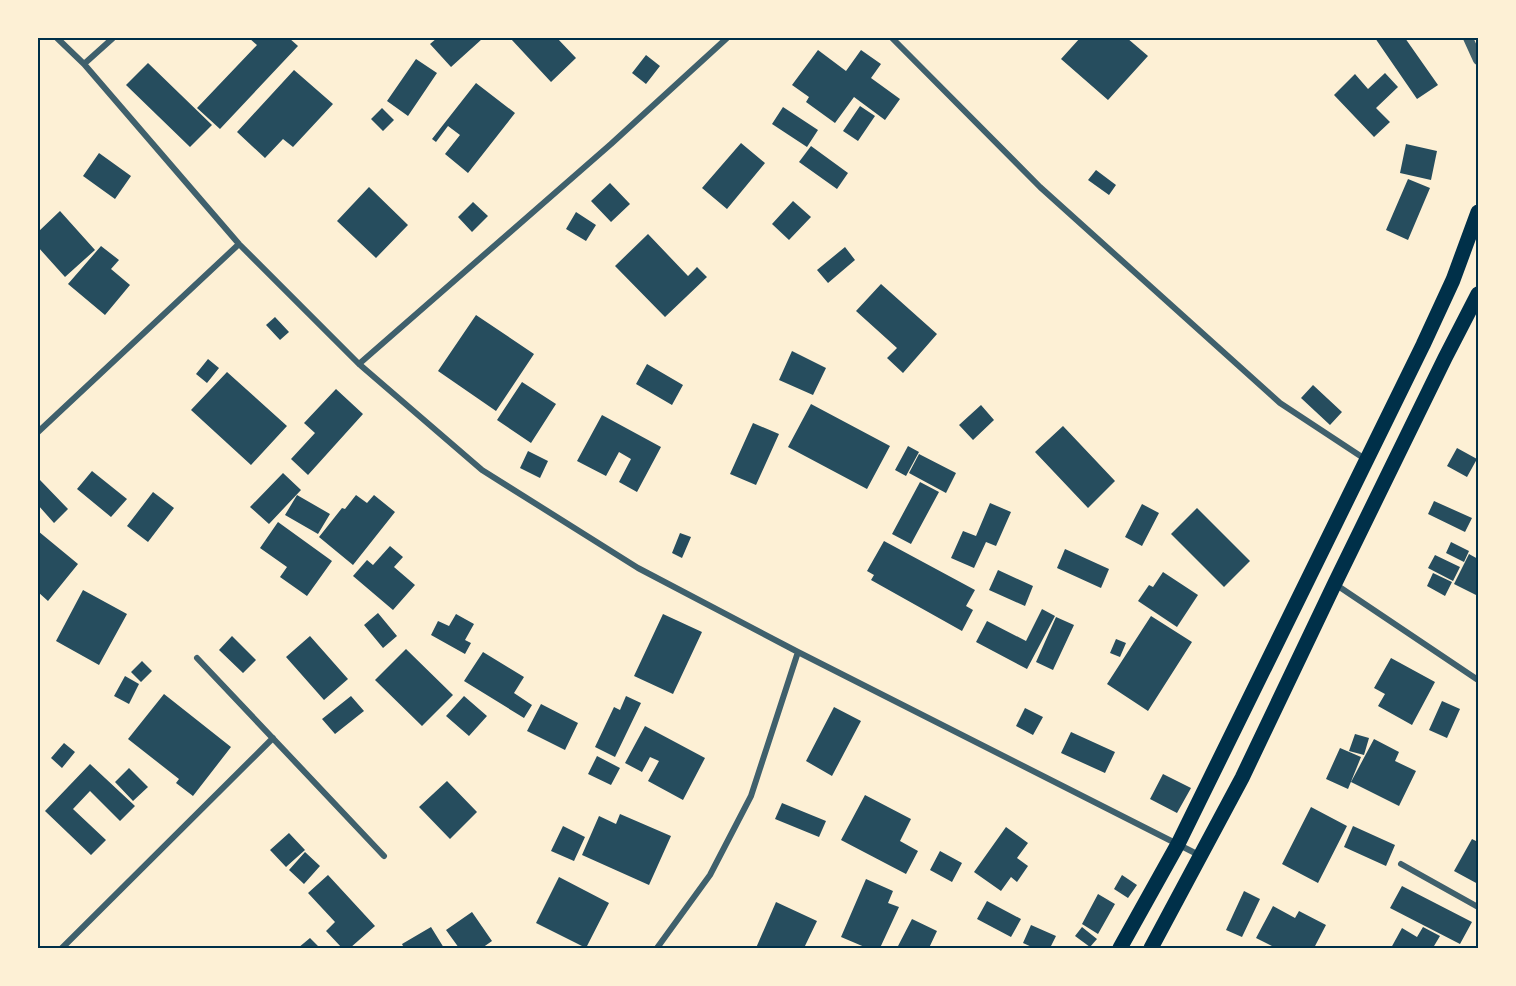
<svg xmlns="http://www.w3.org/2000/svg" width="1516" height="986" viewBox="0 0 1516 986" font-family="'Zilla Slab',serif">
<rect width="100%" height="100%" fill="#fdf0d5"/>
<!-- building -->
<path fill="#264d5e" d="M249,38H289L298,46L220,129L197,108L257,45Z
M437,38H480L482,39L451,67L430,44Z
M513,38H557L576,58L551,82L511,39Z
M1080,38H1127L1148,56L1108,100L1061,59Z
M1375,38H1405L1438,85L1417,99Z
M818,50L846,71L861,50L881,64L871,78L900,99L885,120L854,97L835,123L806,102L809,97L792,85Z
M646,55L660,66L646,84L632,73Z
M416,59L437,73L408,116L387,101Z
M148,63L212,125L190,147L126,85Z
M294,70L333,104L293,147L283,139L265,158L237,132Z
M1385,73L1398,87L1376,108L1390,122L1374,137L1334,95L1355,74L1368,89Z
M476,83L515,113L468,173L445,154L460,135L448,126L436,142L432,139Z
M860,106L875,116L858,141L843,131Z
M783,107L818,130L807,147L772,124Z
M382,108L394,120L383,131L371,119Z
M741,143L765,163L727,209L702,188Z
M1406,144L1437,151L1431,180L1400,173Z
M811,146L848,173L837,189L799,162Z
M99,153L131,176L115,199L83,176Z
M1096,170L1116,185L1109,195L1088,180Z
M1408,179L1430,188L1408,240L1386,230Z
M610,183L630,204L611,222L591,201Z
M369,187L408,225L376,258L337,221Z
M793,201L811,217L789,240L772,224Z
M473,202L488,216L472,232L458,217Z
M60,211L95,250L65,277L38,247V232Z
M576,212L596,225L586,241L566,229Z
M648,234L688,276L697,267L707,277L665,317L615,266Z
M101,246L119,260L111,269L130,285L105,315L68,284Z
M845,247L855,260L828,283L817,270Z
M881,284L937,334L903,373L887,358L897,348L856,311Z
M476,315L534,354L496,411L438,371Z
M275,317L289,332L280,340L266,325Z
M792,351L826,368L813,395L779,380Z
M208,359L219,368L207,383L196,374Z
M647,364L683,385L672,405L636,384Z
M227,372L287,426L251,465L191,410Z
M522,382L556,404L531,443L497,420Z
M1313,385L1342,412L1330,425L1301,398Z
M336,389L363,414L308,475L291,459L315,433L304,423Z
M811,404L890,446L867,489L788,447Z
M981,405L994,420L973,440L959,425Z
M602,415L661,447L637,492L619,482L631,459L619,452L606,476L577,461Z
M753,423L779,434L756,485L730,474Z
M1063,426L1115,481L1088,508L1035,452Z
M908,446L919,452L906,476L895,470Z
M1457,448L1477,459L1467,477L1447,466Z
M528,451L548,461L540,478L520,468Z
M919,454L956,473L946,493L909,473Z
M92,471L127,499L111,517L77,489Z
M283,473L301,490L269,524L250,507Z
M40,480L68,509L54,523L38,505V483Z
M920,482L939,492L911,544L892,534Z
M153,492L174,508L148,542L127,526Z
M297,495L330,514L318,534L285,515Z
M356,495L367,503L374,495L395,512L353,565L319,537L342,508L345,509Z
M1434,501L1472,518L1465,532L1428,514Z
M990,503L1011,512L996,546L986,542L974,568L951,558L963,531L976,536Z
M1142,504L1159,513L1142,546L1125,537Z
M1197,508L1250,561L1224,587L1171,534Z
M278,522L332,561L307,596L280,577L287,567L260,548Z
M38,531L78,564L48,601L38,592Z
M680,533L691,537L682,558L672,553Z
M884,541L975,590L966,606L973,610L962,631L871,580L874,575L867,571Z
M1451,542L1469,551L1464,562L1446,553Z
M390,546L403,557L394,567L415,585L393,610L353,576L367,560L373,565Z
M1065,549L1109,569L1101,588L1057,568Z
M1469,554L1478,559V596L1454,584Z
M1435,555L1460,567L1453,581L1428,568Z
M998,570L1033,586L1025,606L989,590Z
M1163,572L1198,595L1177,627L1138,601L1149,585L1153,587Z
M1433,573L1452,582L1445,596L1427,586Z
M83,590L127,614L99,665L56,641Z
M1042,609L1055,616L1027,669L976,642L987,621L1026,641Z
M378,613L397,636L383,648L364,625Z
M456,614L474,624L465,640L471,643L465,654L431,635L438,621L449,626Z
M663,614L702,632L673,694L634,676Z
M1151,616L1192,642L1148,711L1107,684Z
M1056,617L1074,625L1053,670L1036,662Z
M232,636L256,660L243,673L219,650Z
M310,636L348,679L324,700L286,657Z
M1116,639L1126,643L1120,657L1110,653Z
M406,649L453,695L422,726L375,680Z
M483,652L524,677L514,693L532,705L524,718L464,681Z
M1391,658L1435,682L1412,725L1378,706L1385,694L1374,688Z
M142,661L152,671L141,682L131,672Z
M125,676L139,684L129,704L114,696Z
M164,694L231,747L193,796L176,783L179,779L128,739Z
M351,696L364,711L335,734L322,719Z
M464,696L487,716L469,736L446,716Z
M626,696L641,703L615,757L595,747L614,707L620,710Z
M1442,701L1460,709L1447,738L1429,730Z
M541,704L578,723L565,750L527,731Z
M834,707L861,721L832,776L806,761Z
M1025,708L1043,717L1033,735L1016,726Z
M645,726L705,758L683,800L648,781L659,761L650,757L642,772L625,763Z
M1071,732L1115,752L1105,773L1061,753Z
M1355,734L1369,738L1364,755L1349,751Z
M1374,739L1399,752L1395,761L1416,771L1399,806L1351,782Z
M64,743L75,752L62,768L51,758Z
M1340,748L1361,757L1348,789L1326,779Z
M597,756L620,768L611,785L588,774Z
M90,764L135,806L120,821L90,791L73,809L106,840L91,855L45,811Z
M129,768L148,787L133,801L115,782Z
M1163,774L1191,788L1177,813L1150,799Z
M447,781L477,812L450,839L419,807Z
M865,795L911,819L900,841L918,851L906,874L841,840Z
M782,803L826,821L819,837L775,819Z
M1311,807L1347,826L1318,883L1282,864Z
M620,814L671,836L649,885L582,855L599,816L616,824Z
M563,826L585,837L574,861L551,851Z
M1353,826L1395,845L1386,866L1344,847Z
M1006,827L1028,843L1017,858L1028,866L1017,882L1011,877L1001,891L974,872Z
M289,833L305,850L286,867L270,850Z
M1472,839L1478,842V884L1454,871Z
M940,851L962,863L952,882L930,870Z
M305,852L320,866L304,884L289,870Z
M328,875L375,926L350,948H342L326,931L335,922L308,893Z
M1122,875L1137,885L1128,898L1114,889Z
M559,877L609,903L586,948L536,923Z
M866,879L893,891L888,903L899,907L880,948H867L841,937Z
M1402,886L1472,922L1460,944L1390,908Z
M1244,891L1260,899L1242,937L1226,930Z
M1098,894L1115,904L1098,934L1082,924Z
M987,901L1021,919L1011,937L977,919Z
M776,902L817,921L804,948H756Z
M1273,906L1295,918L1299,911L1326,925L1314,948H1276L1256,938Z
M472,912L492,941L482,948H459L446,930Z
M912,919L937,931L929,948H897Z
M1031,925L1056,936L1050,948H1034L1023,943Z
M431,927L444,948H404L402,944Z
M1082,927L1097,939L1090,947L1075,936Z
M1423,927L1440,936L1434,946L1438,948H1391L1402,928L1417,937Z
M310,938L320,948H298Z"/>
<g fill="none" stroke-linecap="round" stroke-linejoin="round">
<!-- minor -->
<path stroke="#3f606c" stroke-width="6" d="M57,38L84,64L239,244L359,364L482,470L638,568L798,652L1199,855
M892,38L1040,187L1280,403L1365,459
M84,64L113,38
M359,364L611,144L727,38
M38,432L239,244
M1335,584L1478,680
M197,658L384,856
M1401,864L1478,907
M62,948L273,738
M657,948L710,875L751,796L798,652"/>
<!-- tertiary -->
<path stroke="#3f606c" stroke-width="10" d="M1468,38L1478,60"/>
<!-- primary -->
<path stroke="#003049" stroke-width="15" d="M1120,948L1178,844L1423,345L1453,280L1478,212
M1151,948L1242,778L1335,583L1445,358L1478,294"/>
</g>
<!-- border -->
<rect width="1516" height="986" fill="none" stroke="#fdf0d5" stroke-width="78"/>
<rect x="39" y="39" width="1438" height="908" fill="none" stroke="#003049" stroke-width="2"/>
</svg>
